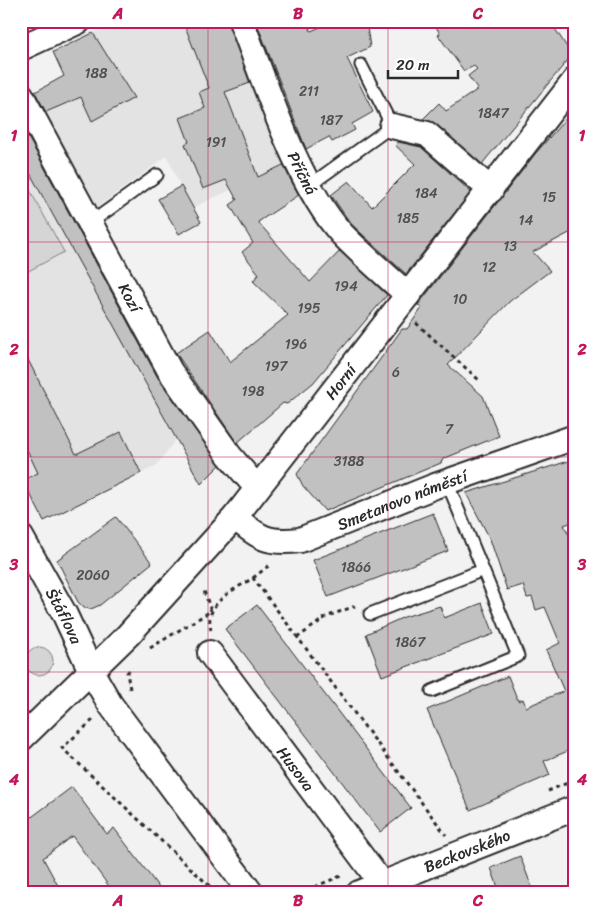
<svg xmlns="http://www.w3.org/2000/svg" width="596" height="914" viewBox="0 0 596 914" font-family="Sriracha,sans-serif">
<rect width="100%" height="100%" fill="#f2f2f2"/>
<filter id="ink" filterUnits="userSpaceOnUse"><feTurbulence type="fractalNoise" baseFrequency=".02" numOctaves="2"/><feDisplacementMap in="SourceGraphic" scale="10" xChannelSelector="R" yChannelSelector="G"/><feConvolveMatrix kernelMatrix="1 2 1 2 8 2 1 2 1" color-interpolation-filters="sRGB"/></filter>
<g filter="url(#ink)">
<!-- built -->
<path fill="#e3e3e3" d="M116,21H231L286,164L192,208L180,186L167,156L99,206L88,204L40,116L80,94L133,98L93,33Z
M21,157L176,439L156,466L44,521L21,477Z"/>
<!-- green -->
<path fill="#d5d5d5" stroke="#808080" d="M21,174L64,252L21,275Z
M25 661a14 14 0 1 1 28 0a14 14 0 1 1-28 0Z"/>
<!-- building -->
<path fill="#c1c1c1" stroke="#2b2b2b" d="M183,21H228L250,83L225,92L258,177L283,165L299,195L258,222L310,282L340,251L387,295L313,383L287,404L283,403L237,443L176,353L210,330L230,362L288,315L253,281L259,274L242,252L253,243L230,205L237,200L226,180L203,189L185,144L189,142L180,118L205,108L199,92L209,88Z
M256,21H307L311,31L334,21H366L370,47L347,58L373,112L352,124L355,130L332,142L329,137L306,149Z
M433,21H550L572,55L482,164L436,124L423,119L439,103L446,111L478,89L468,76L477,69L474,66L464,71L438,35L440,34Z
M93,33L134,98L92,121L81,97L46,112L35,92L64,76L53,52Z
M575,108V230L533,252L550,271L510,301L448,365L483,396L499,436L443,459L441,463L325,511L303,486L297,474L402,329H407L422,308L418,305L432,287L535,154Z
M21,124L158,378L220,465L201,484L21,157Z
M398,142L421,147L471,192L406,274L351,224L331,195L349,181L372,207L415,164L395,145Z
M181,186L201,222L179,234L158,199Z
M21,346L76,454L121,432L141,473L44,521L23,480L38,473L21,437Z
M575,459V521L564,525L575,547V748L544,761L550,775L470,810L427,710L508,676L518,701L523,699L526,707L564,691L546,650L560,643L545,607L536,610L532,597L527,598L523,585L507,590L490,539L466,493Z
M433,513L448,551L328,597L313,560Z
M116,517L152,563L100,605L91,609L84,608L78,602L57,560Z
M482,603L494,634L382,676L366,634L404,617L440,606L444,618Z
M257,605L411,808L380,832L225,629Z
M72,787L107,834L114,828L163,893H114L72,836L43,858L62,893H21V825Z
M520,856L534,893H500L491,868Z"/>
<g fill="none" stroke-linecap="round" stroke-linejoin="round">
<!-- lane casing -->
<g stroke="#2b2b2b" stroke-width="15">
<path id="lane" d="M310,185L392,126L361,65
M90,223L157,175
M370,614L483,570
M432,691L518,656L447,482"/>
</g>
<!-- street casing -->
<g stroke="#2b2b2b" stroke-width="28">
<g id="street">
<path id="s1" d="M241,21C266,84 297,184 341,233C362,255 386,275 408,295"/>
<path d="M21,48L79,21"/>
<path id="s2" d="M21,95L170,371L229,455L257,488"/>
<path d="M392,126L427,134L491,190"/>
<path id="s3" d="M235,517C258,538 268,544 300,540L435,486L575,437"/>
<path id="s4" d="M21,537L65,615L91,671L110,704L251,893"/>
<path id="s5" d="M210,653L382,884"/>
<path id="s6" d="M21,739L128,635L235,517L575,80"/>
<path id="s7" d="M359,893L575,808"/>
</g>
</g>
<!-- path -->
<path stroke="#2b2b2b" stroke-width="3" stroke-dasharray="4 4" stroke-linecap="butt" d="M416,323L479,380
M253,578L271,564
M211,630C203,603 234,590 253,578L446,835
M297,638L326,617L355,606
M150,648L211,611L203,588
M130,689L127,673L132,667
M93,720L62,748L217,893
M548,791L575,780
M300,893L343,875"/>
<!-- lane -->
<use href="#lane" stroke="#fff" stroke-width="11"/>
<!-- street -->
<use href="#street" stroke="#fff" stroke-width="24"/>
</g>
</g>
<!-- grid -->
<path fill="none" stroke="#c2185b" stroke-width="1" stroke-opacity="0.55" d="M208,21V893M388,21V893M21,242H575M21,457H575M21,672H575"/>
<g text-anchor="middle" stroke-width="5" stroke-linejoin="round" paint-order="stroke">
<!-- number labels -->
<g font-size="14" fill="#505050">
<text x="96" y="78">188</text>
<text x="309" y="96">211</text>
<text x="493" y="118">1847</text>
<text x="331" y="125">187</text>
<text x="216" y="147">191</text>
<text x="426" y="198">184</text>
<text x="549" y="202">15</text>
<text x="408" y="223">185</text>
<text x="526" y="225">14</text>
<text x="510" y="251">13</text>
<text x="489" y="272">12</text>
<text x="346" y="291">194</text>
<text x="460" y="304">10</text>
<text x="309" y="313">195</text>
<text x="296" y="349">196</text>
<text x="276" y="371">197</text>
<text x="396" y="377">6</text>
<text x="253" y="396">198</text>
<text x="449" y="434">7</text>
<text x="349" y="466">3188</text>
<text x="356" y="572">1866</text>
<text x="93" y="580">2060</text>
<text x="410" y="647">1867</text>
</g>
<!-- street labels -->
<g font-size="16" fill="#2b2b2b" stroke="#fff">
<text dy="6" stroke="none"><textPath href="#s1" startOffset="164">Příčná</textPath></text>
<text dy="6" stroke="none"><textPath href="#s2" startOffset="230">Kozí</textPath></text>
<text dy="6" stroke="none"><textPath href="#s6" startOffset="480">Horní</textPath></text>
<text dy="6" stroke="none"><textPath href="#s3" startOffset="182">Smetanovo náměstí</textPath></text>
<text dy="6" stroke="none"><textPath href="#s4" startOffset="90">Štáflova</textPath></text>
<text dy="6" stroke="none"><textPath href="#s5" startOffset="144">Husova</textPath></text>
<text dy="6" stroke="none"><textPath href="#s7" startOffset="116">Beckovského</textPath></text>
</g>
</g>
<!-- margin -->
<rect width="596" height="914" fill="none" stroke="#fff" stroke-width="55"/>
<!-- scale -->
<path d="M388 70v8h70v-8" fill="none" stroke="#2b2b2b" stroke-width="2.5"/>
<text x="396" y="70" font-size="15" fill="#2b2b2b" stroke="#ffffff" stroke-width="4" paint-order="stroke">20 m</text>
<rect x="28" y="28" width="540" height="858" fill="none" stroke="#c2185b" stroke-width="2"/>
<g font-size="16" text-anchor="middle" font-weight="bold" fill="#c2185b">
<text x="118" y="19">A</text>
<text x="298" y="19">B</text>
<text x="478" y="19">C</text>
<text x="14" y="141">1</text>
<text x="582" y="141">1</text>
<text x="14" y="355">2</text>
<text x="582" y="355">2</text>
<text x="14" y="570">3</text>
<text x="582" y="570">3</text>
<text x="14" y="785">4</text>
<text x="582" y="785">4</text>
<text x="118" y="906">A</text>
<text x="298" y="906">B</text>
<text x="478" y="906">C</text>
</g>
</svg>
